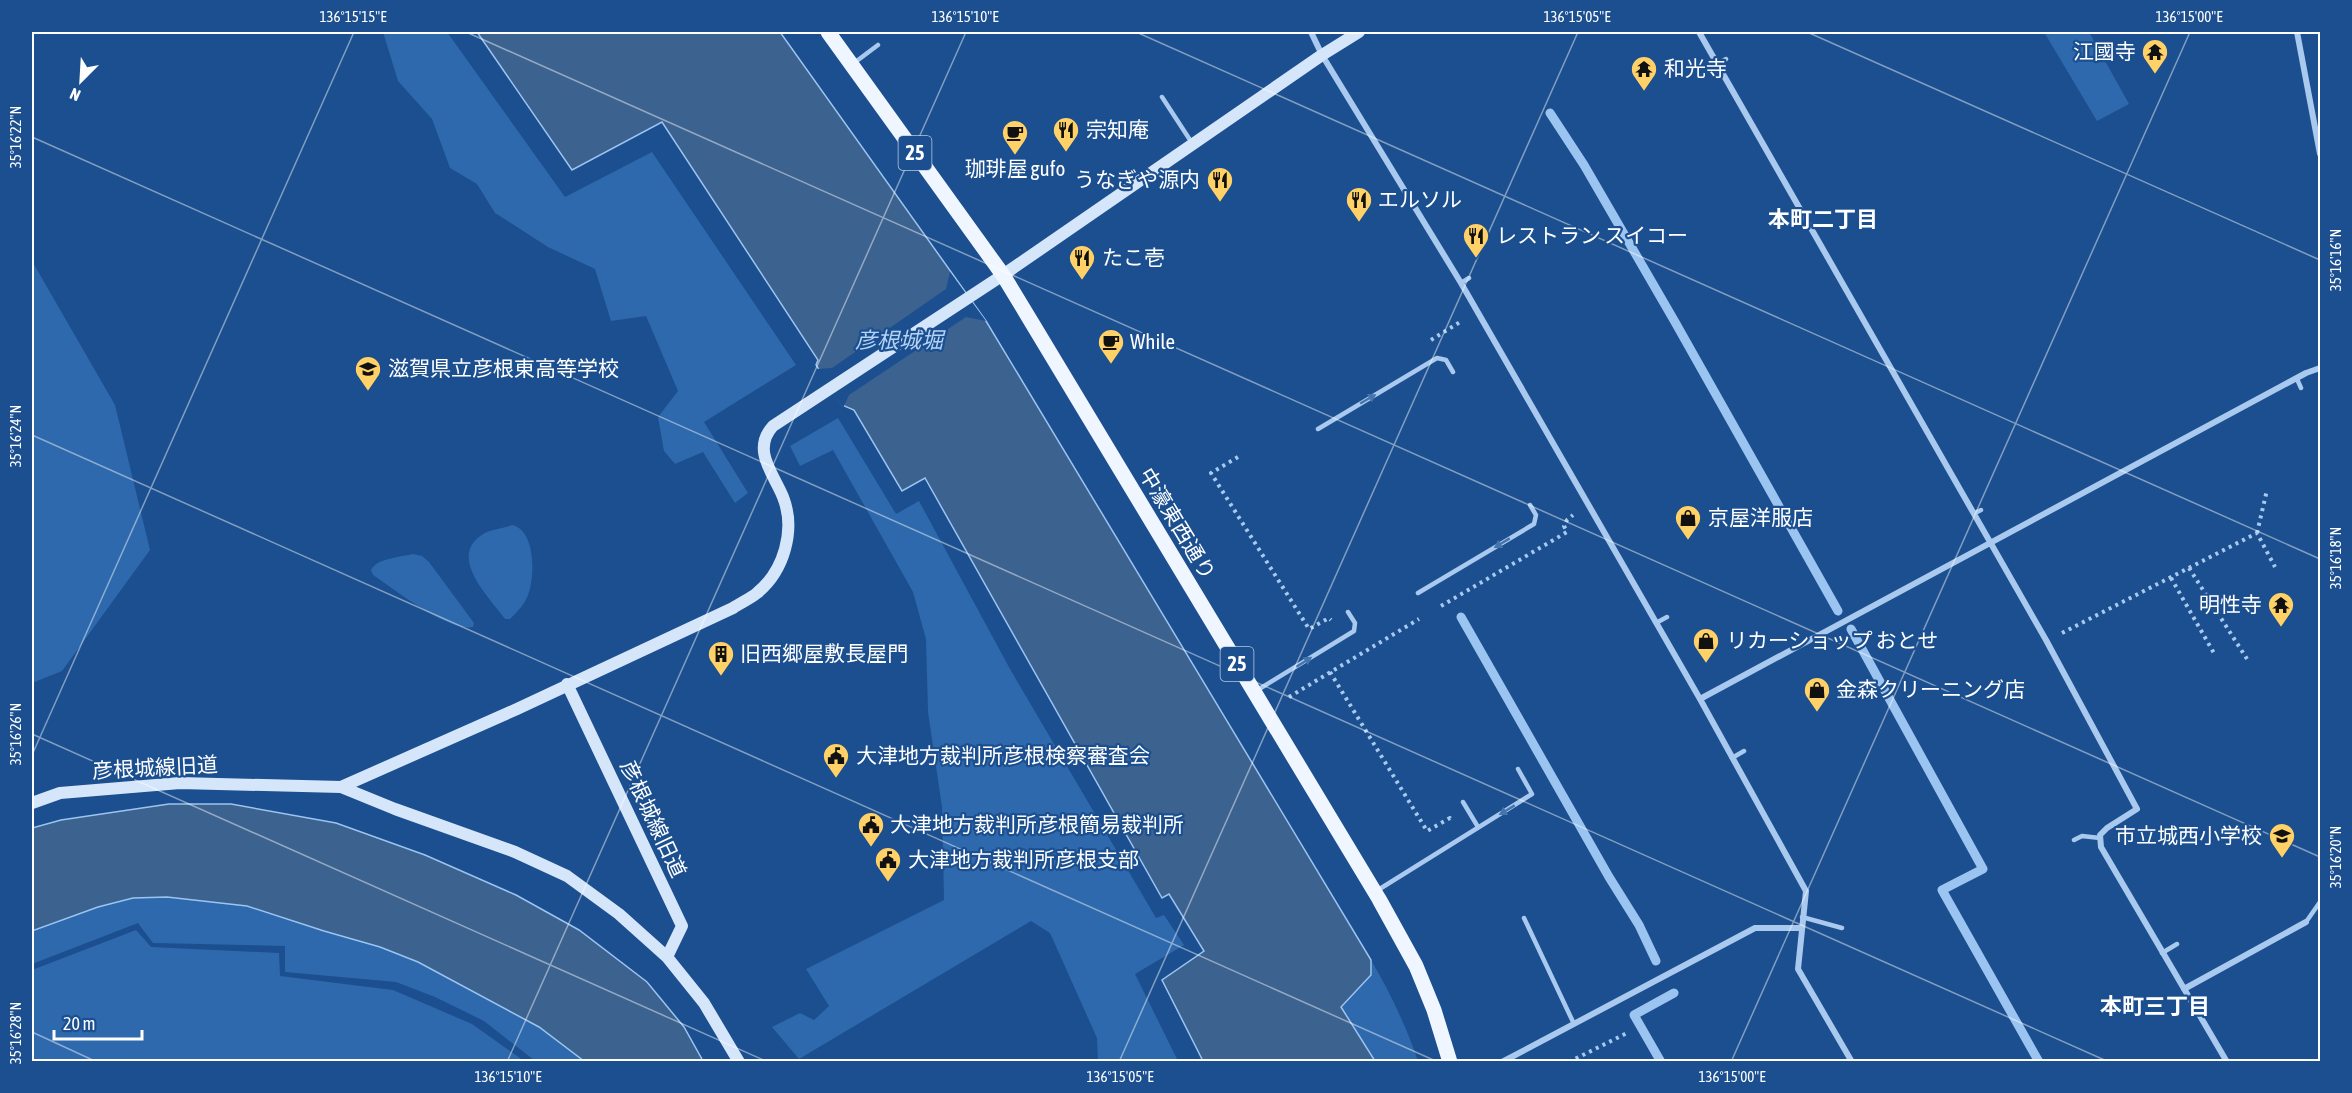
<svg xmlns="http://www.w3.org/2000/svg" width="2352" height="1093" viewBox="0 0 2352 1093" font-family="'Asap Condensed','Noto Sans JP',sans-serif">
<rect width="100%" height="100%" fill="#1b4f8f"/>
<!-- green -->
<path fill="#2e69ad" d="M383,32H447L565,197L652,152L796,365L704,422L748,493L735,503L703,452L675,464L664,451L658,417L678,391L646,316L611,321L595,269L548,247L495,213L477,184L450,168L432,119L398,81Z
M2044,32H2089L2129,104L2097,121Z
M32,261L115,405L150,550L62,671L32,683Z
M838,418L896,514L919,501L1010,669L1156,918L1164,915L1184,945L1135,974L1178,1061H1098L1097,1038L1050,933L1031,921L799,1059L772,1027L800,1013L814,1020L829,1006L806,969L944,900L942,807L928,712L926,639L913,592L833,450L800,466L790,446Z
M512,525C535,530 535,573 529,592C526,603 518,611 510,619H505C489,597 445,555 485,533C493,529 504,528 512,525Z
M413,554L422,556L429,562L474,623L473,627C448,632 394,589 373,575L371,570C377,558 401,557 413,554Z
M167,897L247,906L324,931L380,947L418,962L539,1027L584,1061H535L484,1021L435,997L396,982L285,972V946L153,943L138,923L32,964V931L98,907L133,898Z
M136,930L151,947L279,953L280,976L393,990L472,1024L524,1061H32V970Z
M1371,960C1390,992 1406,1026 1418,1061H1375L1340,1007L1371,975Z"/>
<!-- water -->
<path fill="#3c6290" stroke="#9cc4f0" stroke-width="1.5" d="M477,32H780L986,321L1371,960V975L1341,1007L1375,1061H1203L1162,980L1204,951L1169,894L1162,898L925,478L902,491L854,410L842,405L816,365L818,360L662,122L572,170Z
M169,804H231L336,823L425,855L516,895L579,930L647,982L684,1027L703,1061H584L539,1027L418,962L380,947L324,931L247,906L167,897L133,898L98,907L32,931V828L61,820Z"/>
<!-- pier -->
<path fill="#1b4f8f" d="M950,272L986,321L966,317L849,395L843,408L816,369L832,368L946,289Z"/>
<g fill="none" stroke-linecap="round" stroke-linejoin="round">
<!-- stream -->
<path stroke="#9cc4f0" stroke-width="9" d="M1550,113L1584,165L1675,322L1838,611
M1461,617L1609,877L1639,925L1656,961
M1851,629L1983,869L1942,890L2039,1062
M1661,1062L1634,1015L1674,993"/>
<!-- path -->
<path stroke="#a9c9ee" stroke-width="4" stroke-dasharray="3 4.5" stroke-linecap="butt" d="M1431,340L1460,322
M1238,457L1211,473L1309,629L1329,618L1331,620
M2257,533L2267,490
M2189,568L2247,659
M2171,578L2215,655
M1441,606L1567,532L1564,526L1567,520L1573,515
M2062,633L2257,533L2275,567
M1330,672L1427,831L1450,818L1452,821
M1289,697L1419,619
M1569,1062L1629,1032"/>
<!-- lane -->
<path stroke="#a9c9ee" stroke-width="4.5" d="M854,63L878,45
M1718,64L1726,59
M1162,97L1192,143
M1461,283L1469,278
M2297,379L2301,388
M1318,429L1437,358L1446,360L1453,372
M1975,513L1981,510
M1418,593L1534,524L1536,515L1530,505
M1656,623L1667,617
M1256,691L1354,631L1355,623L1348,612
M1732,758L1744,751
M1463,802L1478,827
M2074,840L2082,836L2100,838
M1378,890L1532,794L1518,769
M1802,917L1842,928
M1524,918L1574,1024
M2306,922L2320,902
M2162,953L2177,944"/>
<!-- street -->
<path stroke="#a9c9ee" stroke-width="6" d="M1311,32L1322,55L1461,283L1700,699L1806,891L1798,969L1852,1062
M1699,32L2046,640L2137,809L2107,828L2100,835L2101,847L2227,1062
M2297,32L2320,154
M1700,699L2306,373L2320,368
M2184,989L2306,922
M1502,1062L1755,928H1801"/>
<!-- secondary -->
<path stroke="#d6e6fa" stroke-width="12" d="M567,684L682,926L667,957
M341,787L517,709L733,608C740,603 750,599 757,593C784,571 796,530 783,497C774,474 751,450 773,426L1003,275L1322,55L1359,32
M32,803L60,793L180,783L341,787L395,809L515,852L567,876L619,914L667,957L704,1003L739,1062"/>
<!-- primary -->
<path stroke="#f0f6ff" stroke-width="15" d="M828,32L1003,275L1032,323L1379,899L1416,966L1434,1010L1450,1062"/>
</g>
<!-- one-way arrows -->
<defs><path id="oneway-solid" d="M-6-.8H1V-3.2L6.5 0L1 3.2V.8H-6Z" transform="scale(1.5)"/></defs>
<g fill="#4674ac">
<use href="#oneway-solid" transform="translate(1368 399) rotate(-30)"/>
<use href="#oneway-solid" transform="translate(1502 543) rotate(149)"/>
<use href="#oneway-solid" transform="translate(1304 662) rotate(-32)"/>
<use href="#oneway-solid" transform="translate(1507 810) rotate(149)"/>
</g>
<!-- ticks -->
<path fill="none" stroke="#fff" stroke-width="1.5" stroke-opacity="0.45" d="M466,32L2320,857M1136,32L2320,559M1807,32L2320,260M32,137L2109,1062M32,435L1438,1062M32,734L768,1062M32,755L354,32M32,1032L97,1062M507,1062L966,32M1119,1062L1578,32M1731,1062L2190,32"/>
<!-- icons -->
<defs>
<g id="temple-pin" transform="scale(1.35)"><path d="M0 17L-7.5 6A9.5 9.5 0 1 1 7.5 6Z" fill="#ffd166" stroke="#1b4f8f"/><path d="M0-6L5-2H3V0L6.5 2.5H4V6H1.5V3h-3V6H-4V2.5H-6.5L-3 0V-2H-5Z" fill="#111"/></g>
<g id="restaurant-pin" transform="scale(1.35)"><path d="M0 17L-7.5 6A9.5 9.5 0 1 1 7.5 6Z" fill="#ffd166" stroke="#1b4f8f"/><path d="M-5-6h1v4h1v-4h1v4h1v-4h1v5L-1.5 .5V6h-2V.5L-5-1ZM5-6V6H3V1.5H1.5Q1.5-4 5-6Z" fill="#111"/></g>
<g id="cafe-pin" transform="scale(1.35)"><path d="M0 17L-7.5 6A9.5 9.5 0 1 1 7.5 6Z" fill="#ffd166" stroke="#1b4f8f"/><path d="M-5.5-4.5H6V0H3Q3 3.5 0 3.5H-2.5Q-5.5 3.5-5.5 0ZM3-3.2v2h1.7v-2ZM-6 4.5H4V6H-6Z" fill="#111"/></g>
<g id="school-pin" transform="scale(1.35)"><path d="M0 17L-7.5 6A9.5 9.5 0 1 1 7.5 6Z" fill="#ffd166" stroke="#1b4f8f"/><path d="M0-5L7-2L0 1L-7-2ZM-4 1L0 2.5L4 1V4Q0 6-4 4Z" fill="#111"/></g>
<g id="shop-pin" transform="scale(1.35)"><path d="M0 17L-7.5 6A9.5 9.5 0 1 1 7.5 6Z" fill="#ffd166" stroke="#1b4f8f"/><path d="M-5-2.5h2.3a2.7 3.5 0 0 1 5.4 0H5L5.5 6h-11ZM-1.5-2.5h3a1.5 2.3 0 0 0-3 0Z" fill="#111"/></g>
<g id="building-pin" transform="scale(1.35)"><path d="M0 17L-7.5 6A9.5 9.5 0 1 1 7.5 6Z" fill="#ffd166" stroke="#1b4f8f"/><path d="M-4-6H4V6H1V3H-1V6H-4ZM-2.5-4.3h1.7v1.8h-1.7ZM.8-4.3h1.7v1.8H.8ZM-2.5-1h1.7V.8h-1.7ZM.8-1h1.7V.8H.8Z" fill="#111"/></g>
<g id="civic-pin" transform="scale(1.35)"><path d="M0 17L-7.5 6A9.5 9.5 0 1 1 7.5 6Z" fill="#ffd166" stroke="#1b4f8f"/><path d="M-.6-6.5H3V-4.5H.6V-3L4-1V1h2V6H-6V1h2V-1L-.6-3ZM-1.2 2.5V6h2.4V2.5Z" fill="#111"/></g>
</defs>
<g fill-rule="evenodd">
<use href="#temple-pin" x="2155" y="52"/>
<use href="#temple-pin" x="1644" y="69"/>
<use href="#restaurant-pin" x="1066" y="130"/>
<use href="#cafe-pin" x="1015" y="133"/>
<use href="#restaurant-pin" x="1220" y="180"/>
<use href="#restaurant-pin" x="1359" y="200"/>
<use href="#restaurant-pin" x="1476" y="236"/>
<use href="#restaurant-pin" x="1082" y="258"/>
<use href="#cafe-pin" x="1111" y="342"/>
<use href="#school-pin" x="368" y="369"/>
<use href="#shop-pin" x="1688" y="518"/>
<use href="#temple-pin" x="2281" y="605"/>
<use href="#shop-pin" x="1706" y="641"/>
<use href="#building-pin" x="721" y="654"/>
<use href="#shop-pin" x="1817" y="690"/>
<use href="#civic-pin" x="836" y="756"/>
<use href="#civic-pin" x="871" y="825"/>
<use href="#school-pin" x="2282" y="836"/>
<use href="#civic-pin" x="888" y="860"/>
</g>
<g text-anchor="middle" stroke-width="4.5" stroke-linejoin="round" paint-order="stroke">
<!-- shield labels -->
<g fill="#1b4f8f" stroke="#bbcadd" stroke-width="1.5">
<rect x="898.5" y="136" width="33" height="34" rx="4.5"/>
<rect x="1220.5" y="647" width="33" height="34" rx="4.5"/>
</g>
<g font-size="20" font-weight="bold" fill="#fff">
<text x="915" y="160">25</text>
<text x="1237" y="671">25</text>
</g>
<!-- poi labels -->
<g font-size="21" fill="#fff" stroke="#1b4f8f" text-anchor="start">
<text x="2136" y="59" text-anchor="end">江國寺</text>
<text x="1664" y="76">和光寺</text>
<text x="1086" y="137">宗知庵</text>
<text x="1015" y="176" text-anchor="middle">珈琲屋 gufo</text>
<text x="1200" y="187" text-anchor="end">うなぎや源内</text>
<text x="1378" y="207">エルソル</text>
<text x="1496" y="243">レストラン スイコー</text>
<text x="1102" y="265">たこ壱</text>
<text x="1130" y="349">While</text>
<text x="388" y="376">滋賀県立彦根東高等学校</text>
<text x="1708" y="525">京屋洋服店</text>
<text x="2262" y="612" text-anchor="end">明性寺</text>
<text x="1726" y="648">リカーショップ おとせ</text>
<text x="740" y="661">旧西郷屋敷長屋門</text>
<text x="1836" y="697">金森クリーニング店</text>
<text x="856" y="763">大津地方裁判所彦根検察審査会</text>
<text x="890" y="832">大津地方裁判所彦根簡易裁判所</text>
<text x="2262" y="843" text-anchor="end">市立城西小学校</text>
<text x="908" y="867">大津地方裁判所彦根支部</text>
</g>
<!-- street labels -->
<g font-size="21" fill="#fff" stroke="#1b4f8f">
<text transform="translate(1177 524) rotate(59)" y="7">中濠東西通り</text>
<text transform="translate(155 768) rotate(-3)" y="7">彦根城線旧道</text>
<text transform="translate(653 819) rotate(65)" y="7">彦根城線旧道</text>
</g>
<!-- neighbourhood labels -->
<g font-size="22" font-weight="bold" fill="#fff" stroke="#1b4f8f">
<text x="1823" y="227">本町二丁目</text>
<text x="2155" y="1014">本町三丁目</text>
</g>
<!-- water labels -->
<g font-size="22" font-style="italic" fill="#b5d3f5" stroke="#1b4f8f">
<text x="899" y="348">彦根城堀</text>
</g>
</g>
<!-- border -->
<rect width="2352" height="1093" fill="none" stroke="#1b4f8f" stroke-width="66"/>
<!-- north arrow -->
<g transform="translate(81 81) rotate(204)" stroke="#1b4f8f" stroke-width="4.5" paint-order="stroke">
<path d="M0-4.5L10 22L0 15L-10 22Z" fill="#ffffff"/>
<text y="-9" font-size="16" font-weight="bold" text-anchor="middle" fill="#ffffff">N</text>
</g>
<!-- scale -->
<path d="M54 1030v9h88v-9" fill="none" stroke="#ffffff" stroke-width="3"/>
<text x="63" y="1030" font-size="18" fill="#ffffff" stroke="#1b4f8f" stroke-width="4.5" paint-order="stroke">20 m</text>
<rect x="33" y="33" width="2286" height="1027" fill="none" stroke="#fff" stroke-width="2"/>
<g font-size="15" text-anchor="middle" fill="#fff">
<text x="353" y="22">136°15'15"E</text>
<text x="965" y="22">136°15'10"E</text>
<text x="1577" y="22">136°15'05"E</text>
<text x="2189" y="22">136°15'00"E</text>
<text transform="translate(16 137) rotate(-90)" y="5">35°16'22"N</text>
<text transform="translate(2336 260) rotate(-90)" y="5">35°16'16"N</text>
<text transform="translate(16 436) rotate(-90)" y="5">35°16'24"N</text>
<text transform="translate(2336 558) rotate(-90)" y="5">35°16'18"N</text>
<text transform="translate(16 734) rotate(-90)" y="5">35°16'26"N</text>
<text transform="translate(2336 857) rotate(-90)" y="5">35°16'20"N</text>
<text transform="translate(16 1033) rotate(-90)" y="5">35°16'28"N</text>
<text x="508" y="1082">136°15'10"E</text>
<text x="1120" y="1082">136°15'05"E</text>
<text x="1732" y="1082">136°15'00"E</text>
</g>
</svg>
